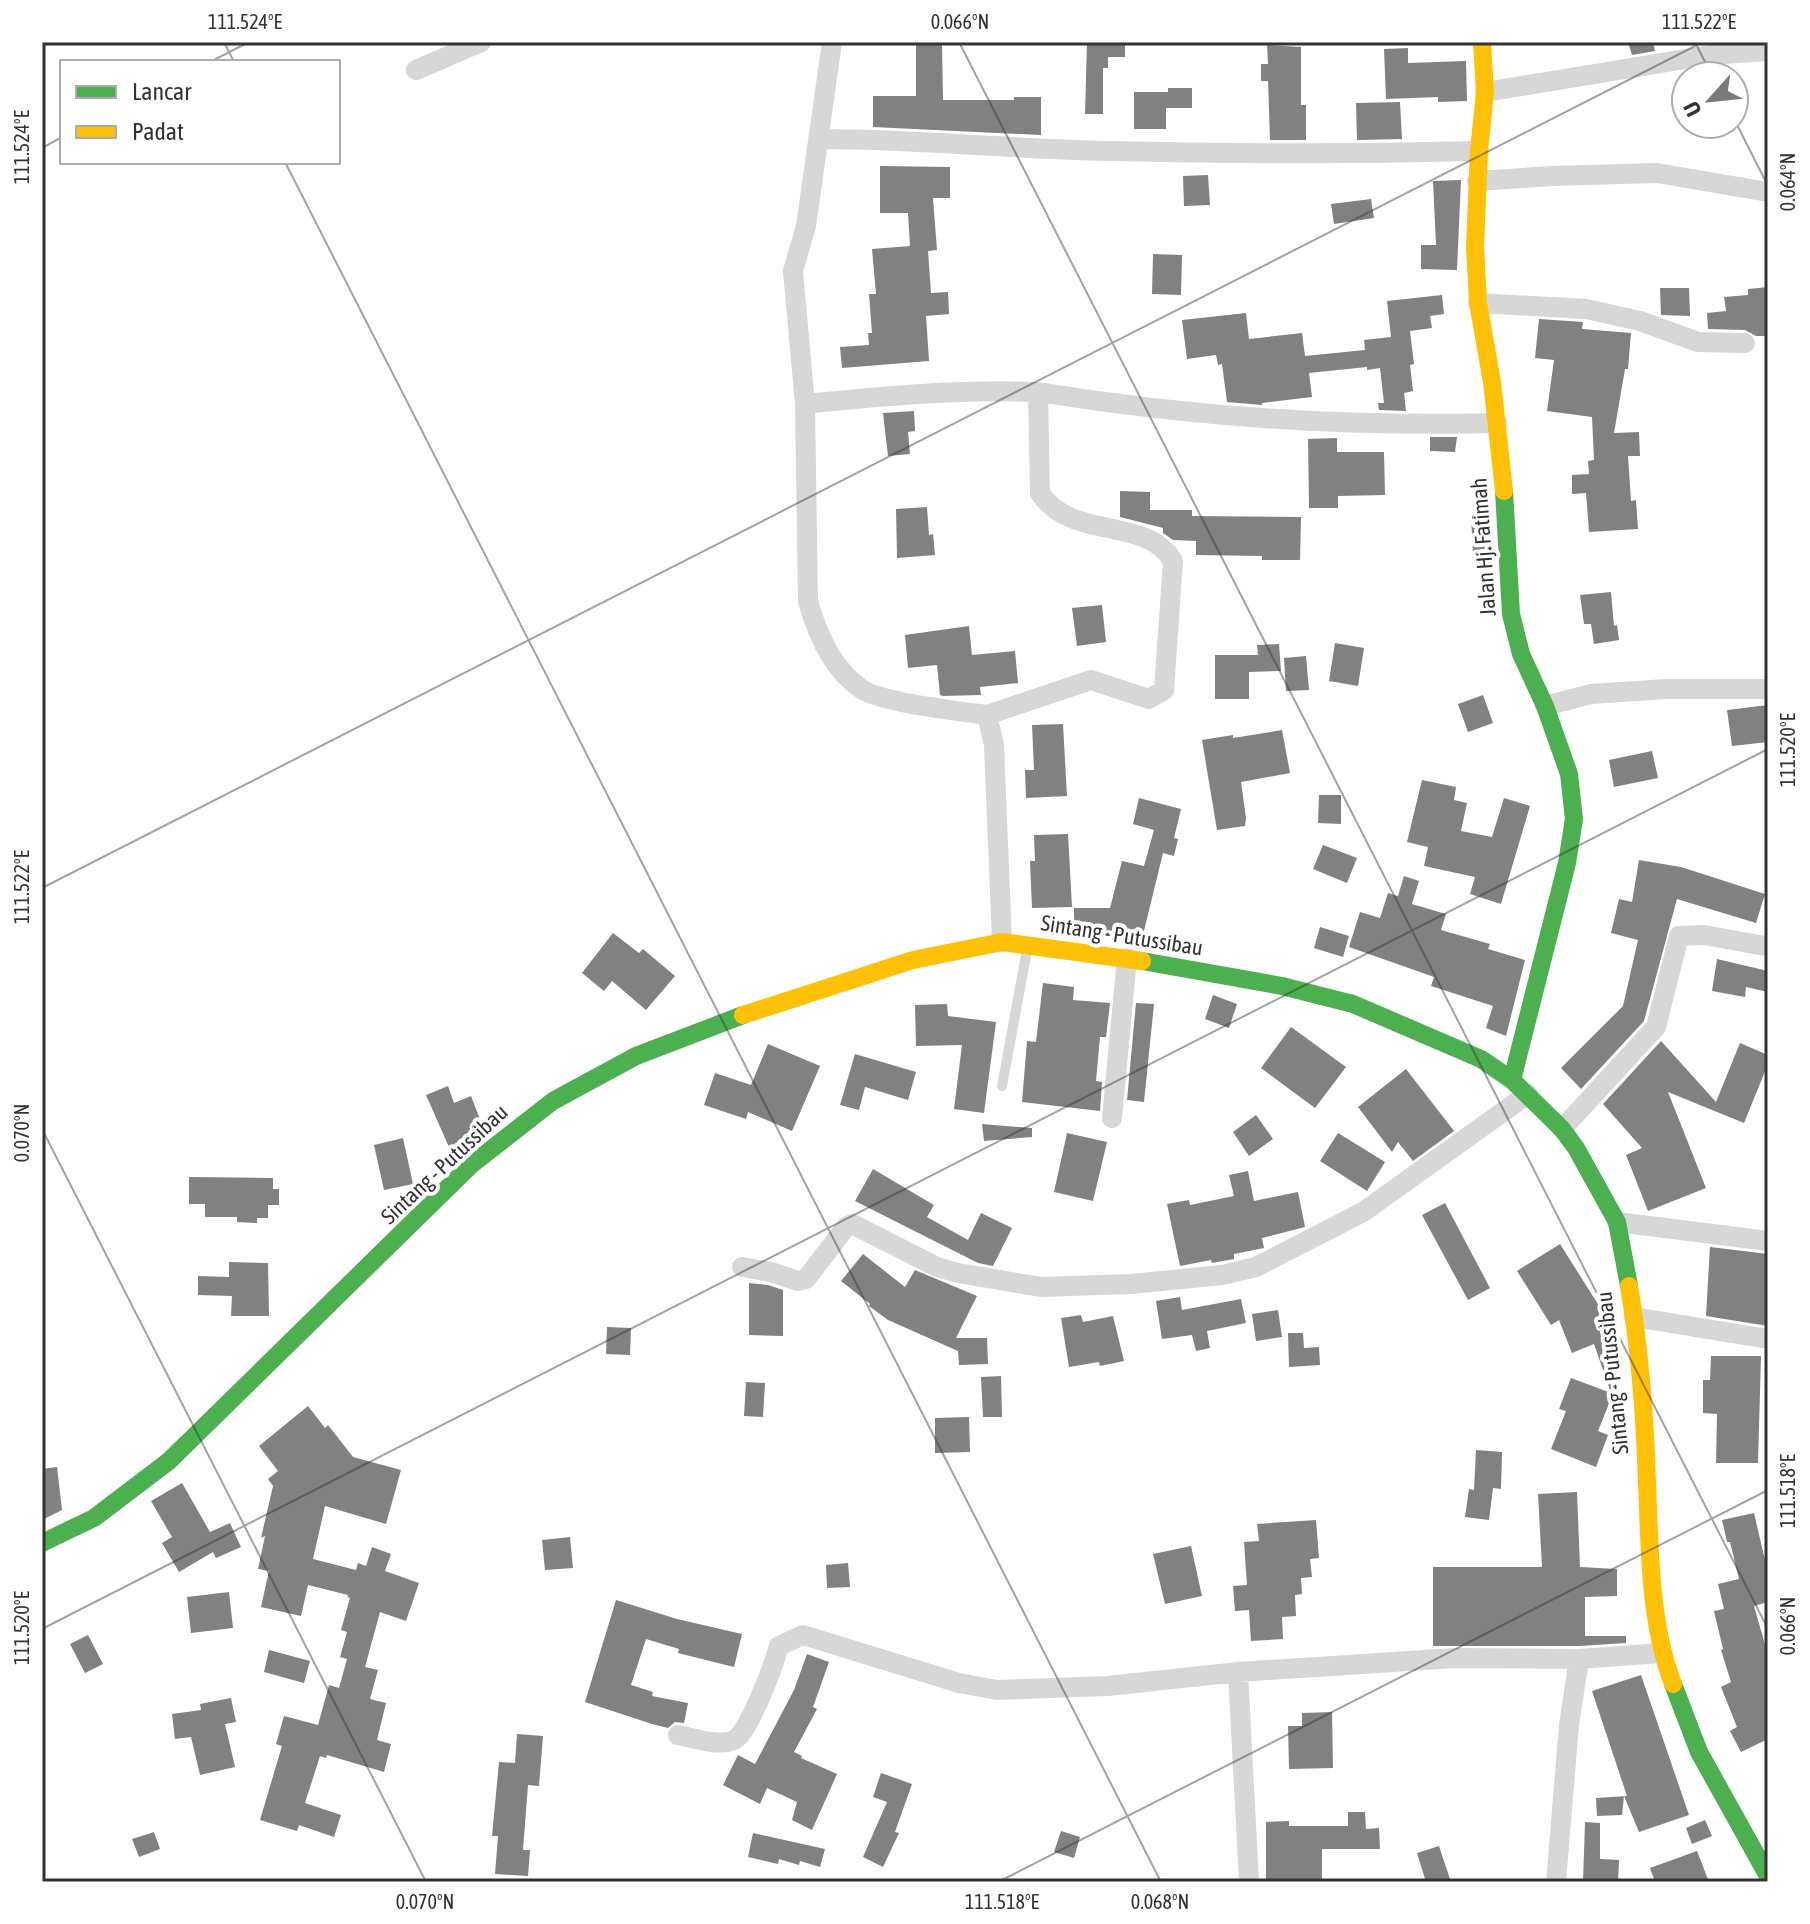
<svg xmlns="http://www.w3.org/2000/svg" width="1810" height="1924" viewBox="0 0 1810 1924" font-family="'Asap Condensed',sans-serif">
<rect width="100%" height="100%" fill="#fff"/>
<!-- building -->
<path fill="#818181" d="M916,42H942L943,100H1014V97H1041V135L873,127V96H916Z
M1087,42H1125V57H1108V68H1103V114H1085Z
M1628,42H1653L1655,51L1632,55Z
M1267,45L1301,47V105H1306V140H1270L1268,81H1261V64H1268Z
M1408,48V63L1466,61L1467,101L1438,102V97L1386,99L1384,49Z
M1168,88H1192V108H1166V129H1134V92H1168Z
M1400,102L1402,139L1357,140L1356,103Z
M880,166L950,167V198H933L937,250L928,251L931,293L948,292L949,314L926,316L929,361L842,368L840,347L869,345L868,333H872L869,294H876L872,249L910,246L908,213H880Z
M1208,175L1210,205L1184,206L1183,176Z
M1461,180L1457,270L1421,269V245H1436L1433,181Z
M1371,199L1374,218L1334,224L1331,204Z
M1153,254L1182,255L1181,295L1152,294Z
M1768,287V336H1756L1745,330L1708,329L1707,313L1726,311L1724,297L1748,295V289Z
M1660,288H1689L1690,316L1661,315Z
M1442,295L1444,314L1430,316L1432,328L1410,331L1414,364L1410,365L1413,391L1404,393L1406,411L1379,410L1378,403H1384L1380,368L1367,370V367L1309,373L1312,397L1262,403V405L1227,402L1222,364L1218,365L1216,355L1187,359L1182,320L1246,313L1249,339L1302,333L1305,356L1365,350L1364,340L1391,337L1387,301Z
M1539,319L1583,322L1582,329L1631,333L1628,369H1625L1614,433L1639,432L1640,456H1628L1631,501L1636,500L1638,529L1589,532L1586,493L1572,494V475L1589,474L1588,461L1594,460L1592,417L1547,411L1554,360L1535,358Z
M914,411L915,431L908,432L910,454L888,456L883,413Z
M1430,437H1457L1455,452L1430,451Z
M1337,438V452H1384L1385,495L1338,496V508H1309L1308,439Z
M1120,491L1150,492V510H1192V516L1301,517L1300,560H1262V556L1196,555V541L1173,540L1163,533V528L1120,517Z
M927,507L929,535L933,534L935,555L897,558L896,509Z
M1490,513L1492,554H1473L1471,515Z
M1611,592L1614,626L1617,625L1619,640L1594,644L1591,624H1584L1580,595Z
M1102,605L1106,642L1077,646L1072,608Z
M969,626L972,655L1015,651L1018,683L980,687L981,695L943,696L940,695L937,665L908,668L905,635Z
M1335,643L1364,648L1358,686L1329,681Z
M1279,644L1281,671L1249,672V699H1215V655H1258L1257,645Z
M1306,656L1309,690L1286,691L1284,658Z
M1483,695L1493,723L1468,732L1458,704Z
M1768,705V742L1732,746L1727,710Z
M1063,724L1067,796L1026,798L1025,770H1034L1032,725Z
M1282,730L1290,773L1241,782L1246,818L1245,826L1217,830L1202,740L1233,735V738Z
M1652,751L1658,778L1614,787L1609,760Z
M1422,780L1456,787L1454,800L1467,803L1461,831L1492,837L1504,798L1530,806L1501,904L1470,894L1475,877L1424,866L1428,847L1407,842Z
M1319,795H1341V824L1318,823Z
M1139,798L1181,809L1174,838L1178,839L1174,856L1163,853L1142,939L1074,930V908H1110L1122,861L1144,866L1154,830L1133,824Z
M1068,834L1072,907L1032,908L1030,861H1035L1034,835Z
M1323,845L1357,858L1347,883L1313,869Z
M1639,860L1681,867L1765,894L1756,923L1677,899L1644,1021L1581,1089L1561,1068L1623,1006L1638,940L1611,933L1619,899L1632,902Z
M1404,876L1419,881L1412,904L1446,914L1441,930L1490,944L1488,949L1525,960L1506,1036L1486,1028L1493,1006L1431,986L1434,977L1349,947L1360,912L1380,918L1388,893L1398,896Z
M1320,927L1349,936L1343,957L1314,948Z
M613,933L639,953L643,949L675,976L646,1010L612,981L604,991L582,973Z
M1717,959L1768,971V992L1746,987L1745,997L1712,991Z
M1043,983L1074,987L1073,1000L1110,1003L1106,1037H1100L1096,1081L1102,1082L1100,1111L1022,1102L1027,1041L1036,1042Z
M1213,995L1237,1004L1229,1028L1205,1019Z
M1136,1003L1154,1004L1144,1102L1127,1100Z
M947,1004L948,1016L996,1022L984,1113L954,1109L962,1045L916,1046L915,1005Z
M1291,1027L1346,1067L1315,1108L1261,1068Z
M1661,1041L1716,1102L1740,1043L1768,1055V1064L1744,1123L1668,1092L1706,1188L1648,1211L1626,1155L1642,1148L1603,1104Z
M768,1044L820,1066L792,1131L748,1112L746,1119L704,1105L715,1073L751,1085Z
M855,1054L916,1072L908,1100L865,1087L859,1110L840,1105Z
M1406,1069L1454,1131L1413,1161L1398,1142L1392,1152L1358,1107Z
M448,1086L454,1103L471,1096L481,1122L503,1114L452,1154L426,1095Z
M1256,1115L1273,1139L1249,1156L1233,1132Z
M982,1124L1032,1128V1137L984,1141Z
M1067,1133L1107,1142L1093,1201L1054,1192Z
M1338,1133L1385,1162L1367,1191L1320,1161Z
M403,1138L413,1184L384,1190L374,1145Z
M873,1169L934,1205L927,1217L968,1240L981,1213L1012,1228L993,1266L978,1263L855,1201Z
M1248,1171L1254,1201L1298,1192L1305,1227L1262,1238L1264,1248L1234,1254V1259L1212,1263L1211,1260L1180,1266L1167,1204L1189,1200L1190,1205L1234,1196L1229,1175Z
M189,1177L273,1178V1189H279V1205H268V1218H257V1223L237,1222V1217H205V1204H189Z
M1445,1203L1490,1288L1468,1300L1422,1215Z
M1560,1244L1601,1309L1611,1305L1613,1320L1619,1379L1598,1431L1608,1435L1596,1467L1551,1449L1566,1411L1559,1409L1571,1378L1611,1393L1594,1344L1572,1353L1559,1320L1551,1325L1517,1271Z
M1710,1247L1768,1254V1326L1706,1316Z
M863,1254L905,1287L915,1270L977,1296L956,1338H987L988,1364L959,1365L958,1351L888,1320L869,1306L870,1304L841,1281Z
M229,1262L268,1263L269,1316H231L232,1296L198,1295V1276L229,1277Z
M749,1283L768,1285L783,1290V1336L749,1335Z
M1180,1297L1182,1310L1241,1299L1246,1323L1207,1331L1210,1348L1196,1351L1192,1335L1162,1339L1156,1301Z
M1278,1310L1282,1337L1256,1341L1252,1314Z
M1081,1315L1083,1322L1113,1316L1124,1361L1100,1366L1099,1362L1069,1367L1061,1318Z
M607,1327L631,1328L630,1355L606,1354Z
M1288,1333H1303L1304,1348L1319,1347L1320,1365L1289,1367Z
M1711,1356H1761L1758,1463H1716L1717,1414L1703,1413V1380H1710Z
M1001,1376L1002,1417H983L981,1377Z
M746,1382L765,1383L763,1417L744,1416Z
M308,1406L325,1428L328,1425L353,1457L401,1470L386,1524L325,1506L313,1559L356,1570L358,1563L366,1566L372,1547L391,1554L385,1571L419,1583L406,1621L380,1612L365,1667L378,1670L370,1699L386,1703L377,1740L391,1744L384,1772L327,1755L326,1758L320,1756L305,1803L341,1815L334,1837L299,1825L297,1831L260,1820L282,1746L276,1744L284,1716L318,1725L329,1685L339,1688L347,1659L340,1657L347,1632L341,1630L350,1598L347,1597L348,1595L308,1585L301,1616L261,1607L269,1571L258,1569L265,1536L261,1538L273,1486L268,1479L278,1471L259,1446Z
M969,1417L970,1452L935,1453V1418Z
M1476,1450L1502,1452L1501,1489L1493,1488L1489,1520L1465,1517L1469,1489L1474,1490Z
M57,1467L62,1510L42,1520V1469Z
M182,1483L210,1532L230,1523L241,1547L216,1558L213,1552L179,1572L162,1543L172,1537L151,1501Z
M1577,1492L1580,1567L1617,1569V1596L1585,1597V1636H1626V1643L1579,1646H1433V1567H1542L1538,1494Z
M1754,1513L1768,1573V1602L1754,1606L1768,1655V1739L1741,1752L1730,1731L1737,1727L1721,1687L1731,1682L1721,1650L1723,1649L1714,1611L1724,1609L1718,1584L1739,1579L1730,1542H1727L1722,1520Z
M1316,1520L1319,1558L1310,1559L1312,1577L1301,1578L1302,1594L1295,1595L1296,1616L1282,1617L1283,1639L1251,1641L1249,1610L1235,1611L1233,1586L1247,1585L1244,1542L1259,1541L1257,1524Z
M570,1537L573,1568L545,1570L542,1540Z
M1191,1546L1202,1596L1165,1604L1153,1554Z
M848,1563L850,1587L827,1588L826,1565Z
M229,1592L233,1628L191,1633L187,1597Z
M616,1600L677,1619L742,1634L734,1667L678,1653L679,1649L646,1639L631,1685L653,1692L652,1696L688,1703L684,1723L675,1722L668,1728L652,1724L585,1702Z
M88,1635L103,1664L85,1673L70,1644Z
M269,1650L310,1661L304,1683L264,1672Z
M807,1654L829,1662L813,1707L817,1709L794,1752L802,1756L801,1758L837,1774L812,1830L792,1820L797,1802L767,1788L760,1804L723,1785L738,1755L755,1764L794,1690Z
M1641,1675L1689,1815L1639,1832L1624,1796L1622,1815L1597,1816L1596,1798L1627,1796L1592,1691Z
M231,1698L236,1722L225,1724L235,1767L200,1775L191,1737L175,1739L172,1714L201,1710L200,1704Z
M1332,1712L1333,1768L1289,1769L1288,1726H1302V1713Z
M517,1734L543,1736L539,1786L528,1785L523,1850H530L528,1876L495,1874L498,1836H492L499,1762L515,1763Z
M881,1773L912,1784L895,1832L899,1833L883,1867L863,1857L887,1802L873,1797Z
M1348,1812H1365L1366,1829L1379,1828L1380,1849H1322V1882H1266V1822L1289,1821V1826H1348Z
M1705,1820L1712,1836L1692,1844L1686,1828Z
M1585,1822L1600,1823V1859L1619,1860L1618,1882H1583Z
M1061,1831L1080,1837L1074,1858L1054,1852Z
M154,1832L160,1849L139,1857L132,1839Z
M753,1833L825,1849L820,1867L800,1861L799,1865L779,1859L778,1864L748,1857Z
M1439,1846L1451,1882H1426L1417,1853Z
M1697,1851L1709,1882H1655L1650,1868Z"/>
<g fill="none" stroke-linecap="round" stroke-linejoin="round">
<!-- lane -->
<path stroke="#d7d7d7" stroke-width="10" d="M1002,1086L1027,950"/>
<!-- street -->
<path stroke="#d7d7d7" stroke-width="20" d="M832,42L806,226L793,271L805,404L808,601C817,634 832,670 863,690C885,703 959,711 987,715L994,745L1002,942
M416,70L481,42
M1485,92L1710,55L1768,51
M819,139C916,139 1012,149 1109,151C1232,154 1356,154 1479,151
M1477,181L1552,176L1657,173L1768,192
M1478,303L1586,309L1640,321L1698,342L1745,343
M805,404C883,396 959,389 1038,392C1191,417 1342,427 1497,423
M1545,706L1591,694L1666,689H1768
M987,715L1091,680L1149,699L1164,690L1173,561C1147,516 1071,541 1040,493L1038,392
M1112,1118L1127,958
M1562,1129L1656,1027L1679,936L1704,935L1765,946
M1617,1222L1768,1241
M742,1267L771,1272L798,1281L806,1279L846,1227L852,1224L937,1267L958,1273L1041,1287L1131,1284L1222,1275L1256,1267L1363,1212L1528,1094
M1634,1317L1768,1339
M1238,1672L1249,1882
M678,1735C694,1738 719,1747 734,1740C749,1733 774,1664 779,1646L803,1635L959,1683L997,1690L1108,1686L1238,1672L1455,1658L1579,1659L1661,1653
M1556,1882L1569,1725L1579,1659"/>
<!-- fast -->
<path stroke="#4caf50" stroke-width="18" d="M1504,491L1511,614L1521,654L1545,706L1569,774L1574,819L1567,863L1512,1080
M1142,961L1282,986L1353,1004L1481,1059L1512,1080L1562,1129L1576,1148L1617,1222L1629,1286
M42,1543L94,1518L169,1461L471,1165L553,1101L636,1056L743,1015
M1673,1684L1699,1752L1768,1876"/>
<!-- slow -->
<path stroke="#ffc107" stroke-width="18" d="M1482,42L1485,92L1479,151L1475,247L1478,303L1492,382L1504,491
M743,1015L913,960L1002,942L1142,961
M1629,1286C1640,1351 1645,1418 1647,1483C1650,1550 1649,1621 1673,1684"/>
</g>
<!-- ticks -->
<path fill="none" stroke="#333" stroke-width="2" stroke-opacity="0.45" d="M224,42L234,62M959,42L1768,1629M1695,42L1712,76M210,62L249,42M1734,119L1768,186M42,148L62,137M285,162L1161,1882M42,888L1703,42M42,1129L426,1882M42,1629L1768,749M998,1882L1768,1490"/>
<g text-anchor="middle" stroke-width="8" stroke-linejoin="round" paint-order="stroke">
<!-- street labels -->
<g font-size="22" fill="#333" stroke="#fff">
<text transform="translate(1483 547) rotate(-94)" y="8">Jalan Hj. Fatimah</text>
<text transform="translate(1122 935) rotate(9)" y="8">Sintang - Putussibau</text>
<text transform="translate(444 1164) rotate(-43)" y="8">Sintang - Putussibau</text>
<text transform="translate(1612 1373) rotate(-96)" y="8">Sintang - Putussibau</text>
</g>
</g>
<!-- border -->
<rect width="1810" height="1924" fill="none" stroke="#ffffff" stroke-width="88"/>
<!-- legend -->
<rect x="60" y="60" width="280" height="104" fill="#ffffff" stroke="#adadad" stroke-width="2"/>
<rect x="76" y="86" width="40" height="12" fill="#4caf50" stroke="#adadad" stroke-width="2"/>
<text x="132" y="100" font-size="24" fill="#333333">Lancar</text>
<rect x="76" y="126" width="40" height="12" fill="#ffc107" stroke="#adadad" stroke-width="2"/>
<text x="132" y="140" font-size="24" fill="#333333">Padat</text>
<!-- north arrow -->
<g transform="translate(1710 100) rotate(243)"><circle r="38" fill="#ffffff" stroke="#adadad" stroke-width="2"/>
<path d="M0-6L14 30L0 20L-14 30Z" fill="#7a7a7a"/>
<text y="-12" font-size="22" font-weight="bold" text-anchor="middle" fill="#333333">U</text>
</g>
<rect x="44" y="44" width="1722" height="1836" fill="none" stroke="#333" stroke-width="3"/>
<g font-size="20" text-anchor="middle" fill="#333">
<text x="245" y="29">111.524°E</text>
<text x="960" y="29">0.066°N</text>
<text x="1699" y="29">111.522°E</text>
<text transform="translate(22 147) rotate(-90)" y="7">111.524°E</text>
<text transform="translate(1788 182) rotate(-90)" y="7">0.064°N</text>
<text transform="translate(1788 750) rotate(-90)" y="7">111.520°E</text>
<text transform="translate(22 887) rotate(-90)" y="7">111.522°E</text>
<text transform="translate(22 1133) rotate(-90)" y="7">0.070°N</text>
<text transform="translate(1788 1491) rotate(-90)" y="7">111.518°E</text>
<text transform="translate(1788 1626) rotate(-90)" y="7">0.066°N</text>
<text transform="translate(22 1628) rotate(-90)" y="7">111.520°E</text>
<text x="425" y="1909">0.070°N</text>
<text x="1002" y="1909">111.518°E</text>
<text x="1160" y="1909">0.068°N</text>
</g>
</svg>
